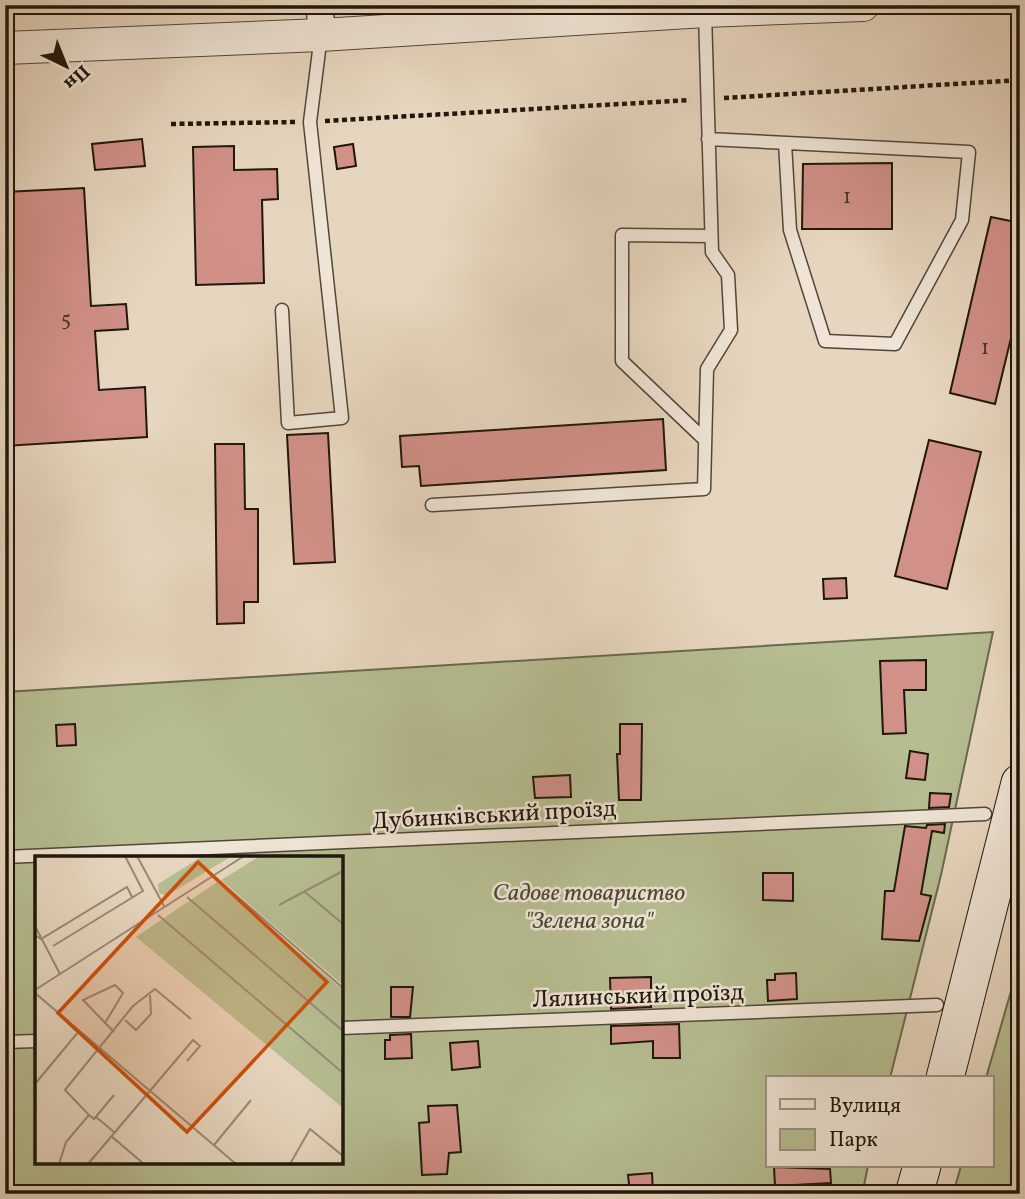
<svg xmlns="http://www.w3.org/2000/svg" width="1025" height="1199" viewBox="0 0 1025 1199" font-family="Vollkorn,serif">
<rect width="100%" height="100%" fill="#e7d6bf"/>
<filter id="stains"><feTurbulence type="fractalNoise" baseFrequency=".00286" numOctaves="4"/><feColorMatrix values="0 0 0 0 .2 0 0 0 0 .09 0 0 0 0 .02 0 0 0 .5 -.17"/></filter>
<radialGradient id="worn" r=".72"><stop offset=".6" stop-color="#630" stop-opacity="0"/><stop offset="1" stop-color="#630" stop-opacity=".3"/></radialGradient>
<!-- green -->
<path fill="#b6bd91" stroke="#6a6a4e" stroke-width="2" fill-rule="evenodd" d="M993,632L941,875L890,1078H768V1166H868L863,1190L767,1194H5V692ZM37,858H341V1162H37Z
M1020,960V1194H953L961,1166H992V1078H986Z"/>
<!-- building -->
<path fill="#d19088" stroke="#1f170c" stroke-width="2" d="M142,139L145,166L95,170L92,144Z
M353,144L356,166L337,169L334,147Z
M234,146V170L277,169L278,199L262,200L264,283L196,285L193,147Z
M892,163V229H802L803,164Z
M84,188L91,306L126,304L128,329L95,331L99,390L145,387L147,437L5,446V192Z
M991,217L1020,223V301L995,404L950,393Z
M663,419L666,470L421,486L419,466L402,467L400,436Z
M328,433L335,562L294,564L287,435Z
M929,440L981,452L947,589L895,576Z
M215,444H244L245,509H258V602H244V623L217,624Z
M846,578L847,598L824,599L823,579Z
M926,660V690H904L906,733L883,734L880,661Z
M75,724L76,745L57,746L56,725Z
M620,724H642L641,800H619L617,754H620Z
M910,751L928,754L925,780L906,778Z
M570,775L571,797L535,798L533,777Z
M930,793L951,794L949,807L929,808Z
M945,824L944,833L932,831L921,894L931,896L919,941L882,939L885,891H894L905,826L926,828L927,825Z
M763,873H793V901L763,900Z
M796,973L797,999L768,1001L767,980H775V974Z
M651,977V1007L611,1009L610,978Z
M391,987H413L410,1017H391Z
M679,1024L680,1058H653V1041L611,1044V1026Z
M411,1034L412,1058L385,1059V1040H390V1035Z
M478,1041L480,1067L452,1070L450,1043Z
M457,1105L461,1152L449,1153L447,1174L422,1175L419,1123L429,1122L428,1106Z
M774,1167L830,1169L831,1183L775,1186Z
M652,1173L653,1194H630L628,1175Z"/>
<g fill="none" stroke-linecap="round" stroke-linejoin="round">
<!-- service casing -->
<g stroke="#514739" stroke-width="15">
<path id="service" d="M708,139L969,152L962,220L895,344L825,341L790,230L785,143
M282,310L288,423L342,418L310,122L321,35
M705,440L622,361V235L711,236
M432,505L704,489L707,369L731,330L728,275L712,252L705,13
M5,857L985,814
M341,1028L937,1005
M5,1042L37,1041"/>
</g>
<!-- minor casing -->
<g stroke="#514739" stroke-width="29">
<path id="minor" d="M320,5L321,35"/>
</g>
<!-- tertiary casing -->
<g stroke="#514739" stroke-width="34">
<path id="tertiary" d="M5,48L321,35L705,11L863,5"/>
</g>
<!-- secondary casing -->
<g stroke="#1f170c" stroke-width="39">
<path id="secondary" d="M945,1078L1020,783
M914,1194L922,1166"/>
</g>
<!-- path -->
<path stroke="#1f170c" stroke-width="4.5" stroke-dasharray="5 3.5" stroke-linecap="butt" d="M724,98L1020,80
M325,121L690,100
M171,124L296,122"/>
<!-- service -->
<use href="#service" stroke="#efe4d5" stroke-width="12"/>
<!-- minor -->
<use href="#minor" stroke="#efe4d5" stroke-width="26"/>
<!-- tertiary -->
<use href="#tertiary" stroke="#efe4d5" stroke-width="32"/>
<!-- secondary -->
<use href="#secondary" stroke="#efe4d5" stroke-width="37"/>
</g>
<g text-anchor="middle" stroke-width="5" stroke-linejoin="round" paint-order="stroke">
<!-- number labels -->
<g font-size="21" fill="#4c352b">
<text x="847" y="203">1</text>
<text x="66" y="325">5</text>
<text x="985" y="354">1</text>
</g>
<!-- street labels -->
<g font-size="24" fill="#1f170c" stroke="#efe4d5">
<text transform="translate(494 814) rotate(-3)" y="8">Дубинківський проїзд</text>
<text transform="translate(638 995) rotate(-2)" y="8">Лялинський проїзд</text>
</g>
<!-- park labels -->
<g font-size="24" font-style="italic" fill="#4c4934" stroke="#efe4d5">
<text x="589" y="900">Садове товариство<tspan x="589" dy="28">"Зелена зона"</tspan></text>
</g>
</g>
<!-- overview -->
<g transform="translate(35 856)">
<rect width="308" height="308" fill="#e7d6bf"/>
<path d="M168,0H197L131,40L124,37L123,28ZM225,0H308V129L186,24ZM182,26L308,134V252L101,81Z" fill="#b6bd91"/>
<path fill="none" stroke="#978a77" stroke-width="2" d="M102,0L129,50M181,22L308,132M270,36L308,68M152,41L308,175M244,49L308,15M123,59L308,217M0,70L25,118M0,79L6,83L92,31L97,41M18,90L108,35L90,0M0,134L209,0M0,137L201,308M90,164L101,174L116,158L115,139M70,167L88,137L80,129L48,144L79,176M0,228L44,175M54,259L59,263L79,239M61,261L79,276M76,280L109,308M179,289L216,244M24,308L31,286L54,259L30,234L98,150L120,133L156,163M53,308L158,184L165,190L152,205M255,308L275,273L308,300"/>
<path fill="#ca4f0c" fill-opacity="0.15" stroke="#ca4f0c" stroke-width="3.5" d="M163,6L292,126L152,276L23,157Z"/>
<rect width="308" height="308" fill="none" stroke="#1f170c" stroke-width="3.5"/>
</g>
<!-- margin -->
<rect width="1025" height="1199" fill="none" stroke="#e7d6bf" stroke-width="28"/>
<rect x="7" y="7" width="1011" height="1185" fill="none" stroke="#1f170c" stroke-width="3.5"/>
<rect x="14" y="14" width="997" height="1171" fill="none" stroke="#1f170c" stroke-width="2"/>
<!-- legend -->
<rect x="766" y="1076" width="228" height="91" fill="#efe4d5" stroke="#9c9285" stroke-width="2"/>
<rect x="780" y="1099" width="35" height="10" fill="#efe4d5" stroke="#9c9285" stroke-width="2"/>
<text x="829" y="1112" font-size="21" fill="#1f170c">Вулиця</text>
<rect x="780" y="1129" width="35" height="21" fill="#b6bd91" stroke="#9c9285" stroke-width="2"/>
<text x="829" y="1146" font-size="21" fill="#1f170c">Парк</text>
<!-- north arrow -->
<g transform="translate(66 66) rotate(137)" stroke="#efe4d5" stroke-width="5" paint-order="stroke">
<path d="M0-5L12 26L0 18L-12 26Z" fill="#1f170c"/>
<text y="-10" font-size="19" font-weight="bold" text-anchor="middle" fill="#1f170c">Пн</text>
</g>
<rect width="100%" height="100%" filter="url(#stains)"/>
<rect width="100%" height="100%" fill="url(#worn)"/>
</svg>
